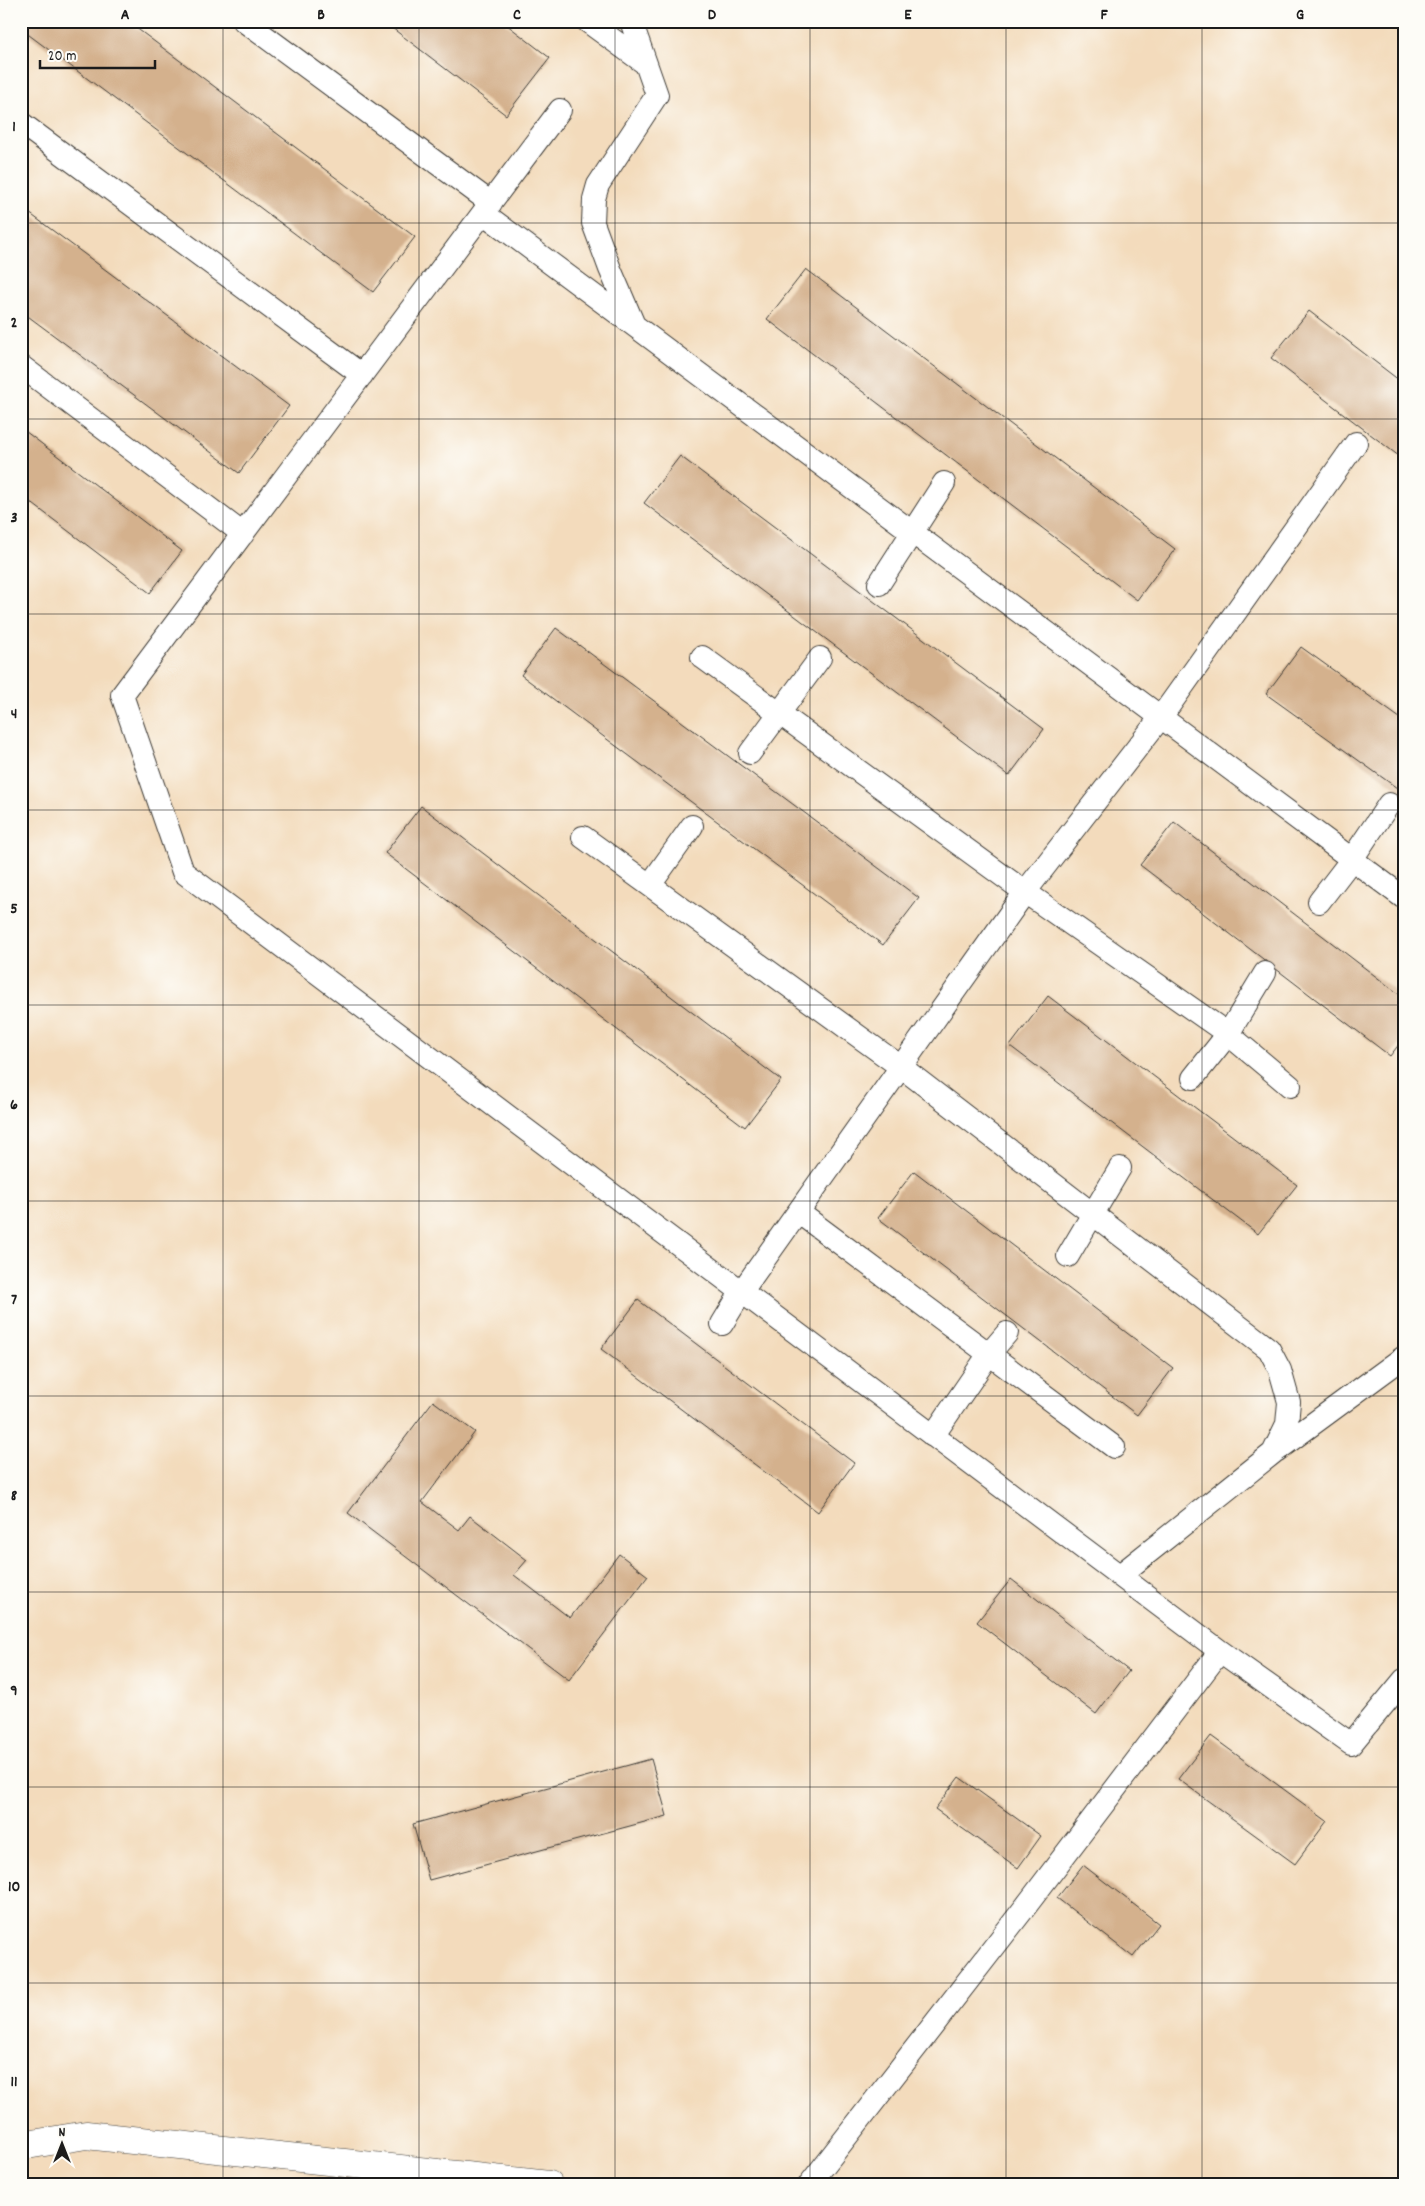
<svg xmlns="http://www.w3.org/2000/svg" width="1425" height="2206" viewBox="0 0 1425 2206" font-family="Dekko,sans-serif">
<rect width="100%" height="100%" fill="#fdfcf7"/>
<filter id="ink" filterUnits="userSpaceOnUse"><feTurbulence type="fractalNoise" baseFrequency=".02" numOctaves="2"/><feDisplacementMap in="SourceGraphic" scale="10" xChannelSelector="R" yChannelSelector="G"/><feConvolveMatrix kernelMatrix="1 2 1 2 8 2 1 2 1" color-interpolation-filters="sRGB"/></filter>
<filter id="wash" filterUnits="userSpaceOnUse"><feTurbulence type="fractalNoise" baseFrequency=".0096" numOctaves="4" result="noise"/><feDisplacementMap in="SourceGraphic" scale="20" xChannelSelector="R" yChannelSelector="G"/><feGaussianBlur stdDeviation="1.12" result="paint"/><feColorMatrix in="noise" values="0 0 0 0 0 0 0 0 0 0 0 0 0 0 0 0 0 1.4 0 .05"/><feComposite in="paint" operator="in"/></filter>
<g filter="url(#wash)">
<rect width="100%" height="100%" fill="#f3dbbc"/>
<g id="blocks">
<!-- building -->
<path fill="#d4b18d" d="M21,21H127L415,237L373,292L21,29Z
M383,21H502L550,58L506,115Z
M21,207L289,406L239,473L21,311Z
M806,269L1175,549L1137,600L767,319Z
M1309,311L1404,384V460L1271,358Z
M21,428L182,551L150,593L21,495Z
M680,456L1044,729L1009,776L644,503Z
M556,628L919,898L883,945L521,675Z
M1301,647L1404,721V793L1266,694Z
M421,806L781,1080L745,1127L385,853Z
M1174,822L1404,998V1038L1390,1056L1140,865Z
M1048,996L1297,1185L1258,1234L1010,1046Z
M914,1171L1173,1368L1137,1415L878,1218Z
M638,1300L854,1463L818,1512L601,1349Z
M433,1401L475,1432L422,1502L459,1530L470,1516L527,1560L514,1575L570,1618L619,1554L648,1576L569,1680L348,1513Z
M1011,1579L1129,1671L1096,1714L977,1622Z
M1211,1736L1327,1821L1295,1864L1178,1779Z
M651,1759L667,1816L429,1880L413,1824Z
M959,1777L1041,1836L1018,1868L935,1809Z
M1083,1865L1159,1924L1133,1957L1057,1898Z"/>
</g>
</g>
<g filter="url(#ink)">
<use href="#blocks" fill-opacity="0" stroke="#3c3934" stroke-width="1"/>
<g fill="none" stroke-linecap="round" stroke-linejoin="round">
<!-- service casing -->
<g stroke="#3c3934" stroke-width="24">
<path id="service" d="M244,21L491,203
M587,21L646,64
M631,21L657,95L598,185L594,199L593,223L610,269L634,325
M560,110L122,695L183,872L1220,1651
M21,123L362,375
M483,213L1404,898
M21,366L243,534
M879,584L944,483
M702,657L1025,892L1228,1034L1290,1086
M750,753L820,658
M583,837L901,1067L1269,1349L1280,1370L1289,1402L1287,1424L1273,1453L1120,1575
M650,885L692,826
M1319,902L1352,859L1389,804
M1193,1078L1228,1034L1265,973
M798,1212L1114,1447
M1068,1256L1120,1168
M722,1324L742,1291L1025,892L1161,717L1356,443
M933,1436L989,1354L1007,1333
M1276,1451L1404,1357
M809,2185L1026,1906L1220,1651L1351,1744L1404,1680"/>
</g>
<!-- minor casing -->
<g stroke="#3c3934" stroke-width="29">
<path id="minor" d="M21,2146L86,2135L549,2185"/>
</g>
<!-- service -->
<use href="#service" stroke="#fff" stroke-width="22"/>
<!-- minor -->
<use href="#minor" stroke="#fff" stroke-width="28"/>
</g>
</g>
<!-- grid -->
<path fill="none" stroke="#1c1c1c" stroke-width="1" stroke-opacity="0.55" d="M223,21V2185M419,21V2185M615,21V2185M810,21V2185M1006,21V2185M1202,21V2185M21,223H1404M21,419H1404M21,614H1404M21,810H1404M21,1005H1404M21,1201H1404M21,1396H1404M21,1592H1404M21,1787H1404M21,1983H1404"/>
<!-- margin -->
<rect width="1425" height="2206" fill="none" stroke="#fdfcf7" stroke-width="55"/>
<!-- north arrow -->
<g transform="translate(62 2144)" stroke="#fdfcf7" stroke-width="4" paint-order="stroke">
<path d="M0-4L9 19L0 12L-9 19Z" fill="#1c1c1c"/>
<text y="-8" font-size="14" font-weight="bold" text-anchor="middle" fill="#1c1c1c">N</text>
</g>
<!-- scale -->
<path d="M40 60v8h115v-8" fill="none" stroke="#1c1c1c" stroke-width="2.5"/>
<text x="48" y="60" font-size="15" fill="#1c1c1c" stroke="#fdfcf7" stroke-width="4" paint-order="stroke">20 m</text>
<rect x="28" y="28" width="1370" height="2150" fill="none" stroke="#1c1c1c" stroke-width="2"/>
<g font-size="16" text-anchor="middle" font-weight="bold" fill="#1c1c1c">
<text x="125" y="19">A</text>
<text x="321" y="19">B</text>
<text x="517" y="19">C</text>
<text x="712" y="19">D</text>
<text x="908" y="19">E</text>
<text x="1104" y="19">F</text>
<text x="1300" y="19">G</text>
<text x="14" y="131">1</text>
<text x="14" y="327">2</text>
<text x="14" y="522">3</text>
<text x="14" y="718">4</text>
<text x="14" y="913">5</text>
<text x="14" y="1109">6</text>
<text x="14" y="1304">7</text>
<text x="14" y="1500">8</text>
<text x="14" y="1695">9</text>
<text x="14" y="1891">10</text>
<text x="14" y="2086">11</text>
</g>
</svg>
